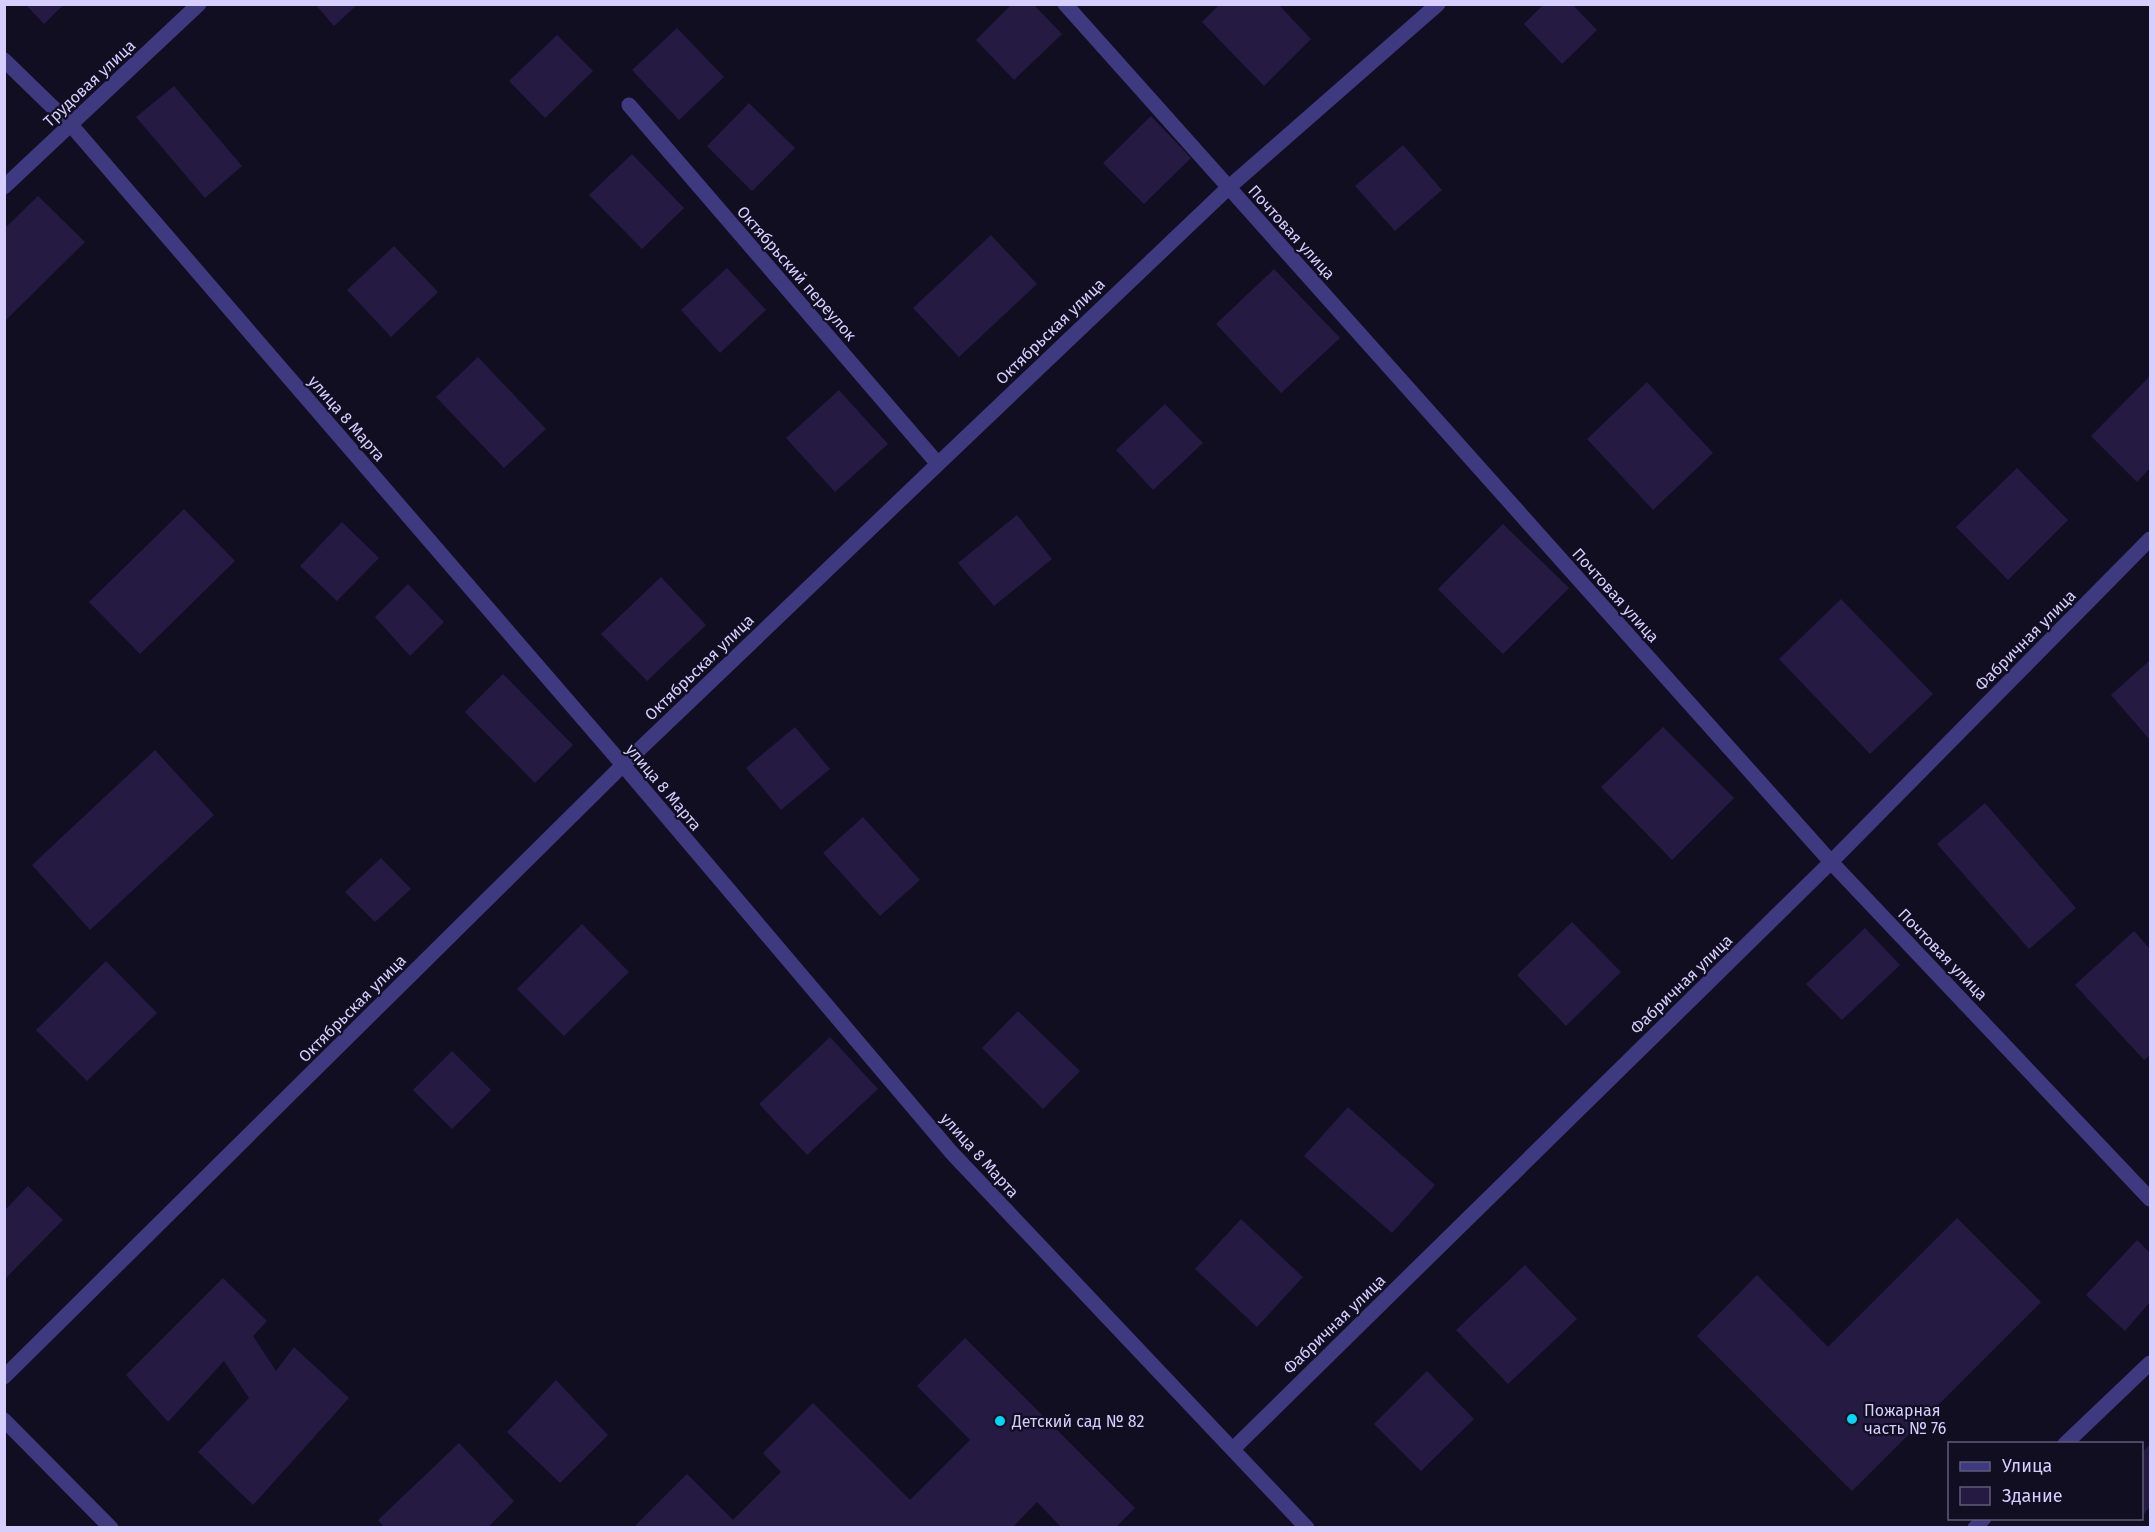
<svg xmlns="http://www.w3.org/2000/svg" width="2155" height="1532" viewBox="0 0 2155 1532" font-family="'Fira Sans',sans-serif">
<rect width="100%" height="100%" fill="#120e22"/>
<!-- building -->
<path fill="#241a42" d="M25,4H64L44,24Z
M315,4H358L334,26Z
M1012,4H1033L1062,34L1014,80L976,40Z
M1220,4H1278L1311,39L1264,86L1202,22Z
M1544,4H1572L1597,30L1562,64L1524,24Z
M677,28L724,77L679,120L632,70Z
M557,35L593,71L545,118L509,81Z
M174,86L242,166L205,198L136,117Z
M749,103L795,148L752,191L707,146Z
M1151,116L1191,158L1144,204L1103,163Z
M1403,145L1442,190L1395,231L1355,186Z
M632,154L684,208L642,249L589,195Z
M38,196L85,242L4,322V229Z
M991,235L1037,284L959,357L913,308Z
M394,246L438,292L391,337L347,290Z
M727,268L766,310L720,353L681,310Z
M1274,269L1340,338L1281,393L1216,324Z
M478,357L546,429L504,468L436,397Z
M2150,376V468L2137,482L2091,436Z
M1647,382L1713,453L1653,510L1587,439Z
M839,390L888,444L835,492L786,438Z
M1165,404L1203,443L1153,490L1116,450Z
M2017,468L2068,520L2008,580L1956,527Z
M184,509L235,561L140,654L89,602Z
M1017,515L1052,559L994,606L958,563Z
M342,522L379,558L337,601L300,566Z
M1503,524L1569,588L1503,654L1438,589Z
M661,577L706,625L647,681L601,634Z
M408,584L444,622L410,656L375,617Z
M1841,599L1933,694L1870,754L1779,659Z
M2150,660V740L2111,695Z
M503,674L573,745L535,783L465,712Z
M795,727L830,769L781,810L746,768Z
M1663,727L1734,798L1672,860L1601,787Z
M155,750L214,815L90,930L32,865Z
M1985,803L2076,908L2029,949L1937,844Z
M863,817L920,880L880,916L823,853Z
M381,858L411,889L375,922L345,892Z
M1572,922L1621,972L1566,1026L1517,975Z
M582,924L629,972L564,1036L517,989Z
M1865,928L1900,965L1842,1020L1806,984Z
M2134,931L2150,949V1055L2144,1060L2075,985Z
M106,961L157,1013L87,1081L36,1030Z
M1018,1011L1080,1071L1043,1109L982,1048Z
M830,1037L878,1089L807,1155L759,1104Z
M452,1051L491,1090L452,1129L413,1090Z
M1348,1107L1435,1185L1392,1233L1304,1156Z
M28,1186L63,1220L4,1280V1211Z
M1957,1218L2041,1302L1852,1491L1697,1336L1757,1275L1828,1347Z
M1241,1219L1303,1277L1257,1327L1195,1269Z
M2137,1240L2150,1253V1302L2125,1331L2086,1295Z
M1525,1265L1577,1319L1508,1384L1456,1330Z
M223,1278L267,1321L253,1336L276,1371L294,1347L349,1398L253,1505L198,1452L249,1398L224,1361L168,1422L126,1375Z
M965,1338L1135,1508L1115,1528H1062L1037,1502L1012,1528H639L636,1525L687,1474L733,1520L781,1472L763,1453L813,1403L910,1500L970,1440L917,1386Z
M1427,1371L1474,1419L1421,1471L1374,1424Z
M556,1380L608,1435L560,1483L507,1432Z
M459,1443L514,1501L487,1528H385L378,1520Z
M2150,1444V1507L2142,1516V1453Z"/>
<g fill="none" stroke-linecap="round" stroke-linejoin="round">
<!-- minor -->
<path stroke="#3f3a80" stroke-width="15" d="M1065,4L1831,862L2150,1199
M4,60L71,125L623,765L951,1152L1307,1528
M629,105L938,464
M4,187L199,4
M4,1377L623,765L938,464L1228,188L1438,4
M4,1420L111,1528
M2065,1444L2150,1363
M1233,1449L1831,862L2150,539
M1975,1528L1984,1518"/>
</g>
<!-- markers -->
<g fill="#04d6f5" stroke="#120e22" stroke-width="2">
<circle cx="1852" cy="1419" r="6"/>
<circle cx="1000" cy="1421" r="6"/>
</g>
<g text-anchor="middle" stroke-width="4.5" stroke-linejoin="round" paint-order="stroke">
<!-- street labels -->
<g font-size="16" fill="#d6cffe" stroke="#120e22">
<text transform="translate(89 83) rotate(-43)" y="6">Трудовая улица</text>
<text transform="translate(1292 232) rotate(48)" y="6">Почтовая улица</text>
<text transform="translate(797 273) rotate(49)" y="6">Октябрьский переулок</text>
<text transform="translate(1050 331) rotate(-44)" y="6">Октябрьская улица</text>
<text transform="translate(347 418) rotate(49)" y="6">улица 8 Марта</text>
<text transform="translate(1616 595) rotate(48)" y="6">Почтовая улица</text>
<text transform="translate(2025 640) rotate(-45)" y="6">Фабричная улица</text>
<text transform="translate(699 667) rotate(-44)" y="6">Октябрьская улица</text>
<text transform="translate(664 787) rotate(50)" y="6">улица 8 Марта</text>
<text transform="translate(1943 954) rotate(46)" y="6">Почтовая улица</text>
<text transform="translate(1681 984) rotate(-44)" y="6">Фабричная улица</text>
<text transform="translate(352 1008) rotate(-45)" y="6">Октябрьская улица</text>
<text transform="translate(980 1155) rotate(48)" y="6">улица 8 Марта</text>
<text transform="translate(1334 1324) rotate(-44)" y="6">Фабричная улица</text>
</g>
<!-- poi labels -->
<g font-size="16" fill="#d6cffe" stroke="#120e22" text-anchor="start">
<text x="1864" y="1416">Пожарная<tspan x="1864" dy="18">часть № 76</tspan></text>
<text x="1012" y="1427">Детский сад № 82</text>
</g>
</g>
<!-- border -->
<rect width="2155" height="1532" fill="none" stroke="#d6cffe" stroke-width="12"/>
<!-- legend -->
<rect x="1948" y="1442" width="195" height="78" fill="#120e22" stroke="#605b7a" stroke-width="1.5"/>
<rect x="1960" y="1462" width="30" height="9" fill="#3f3a80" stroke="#605b7a" stroke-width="1.5"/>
<text x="2002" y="1472" font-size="18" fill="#d6cffe">Улица</text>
<rect x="1960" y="1487" width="30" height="18" fill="#241a42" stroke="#605b7a" stroke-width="1.5"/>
<text x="2002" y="1502" font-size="18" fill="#d6cffe">Здание</text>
</svg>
